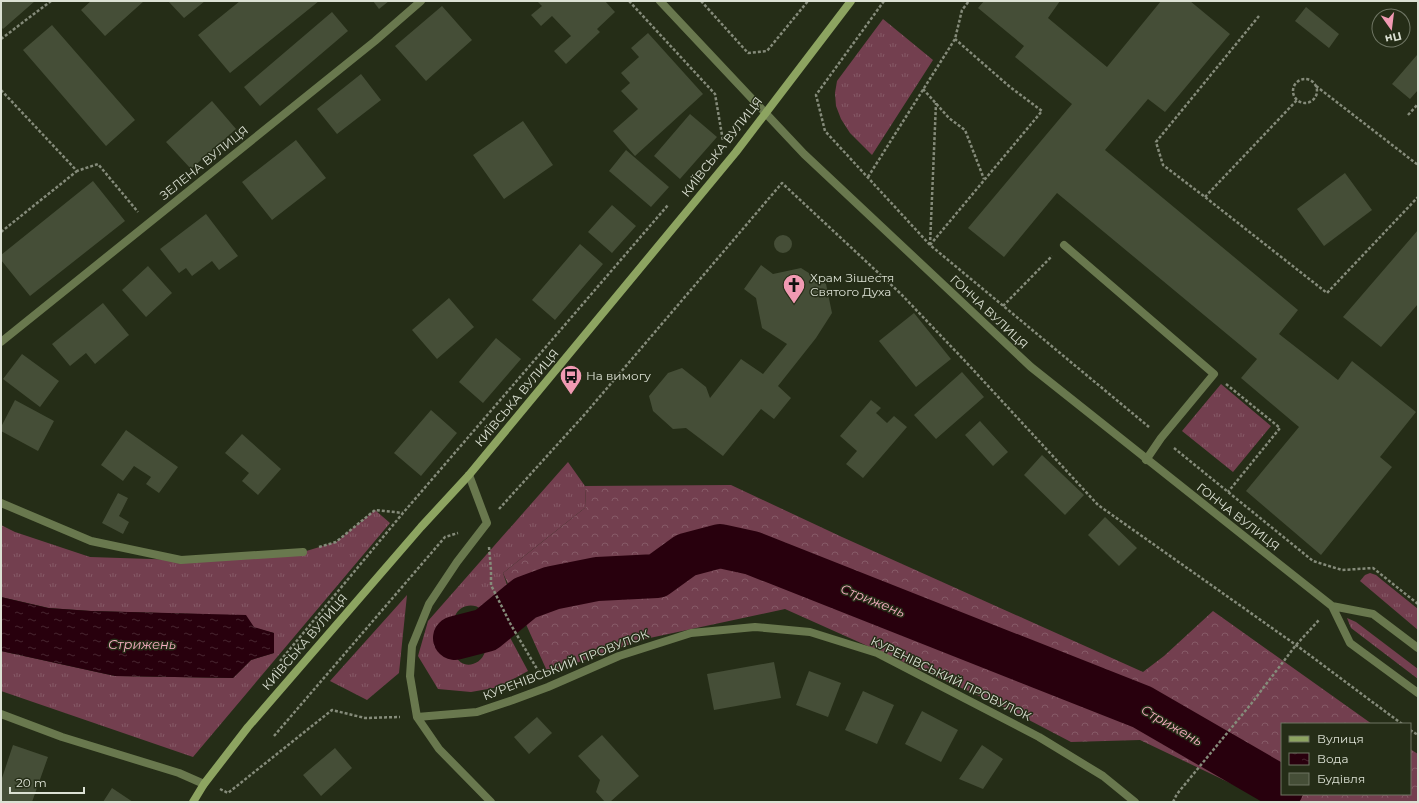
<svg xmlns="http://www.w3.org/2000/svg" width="1419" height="803" viewBox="0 0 1419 803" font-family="Montserrat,sans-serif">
<defs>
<pattern id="grass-tufts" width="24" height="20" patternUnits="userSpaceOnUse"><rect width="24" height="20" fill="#733f4f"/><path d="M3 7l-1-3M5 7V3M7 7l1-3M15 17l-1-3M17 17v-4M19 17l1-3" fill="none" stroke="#865a67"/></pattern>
<pattern id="forest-crowns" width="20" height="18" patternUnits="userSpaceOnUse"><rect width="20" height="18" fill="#733f4f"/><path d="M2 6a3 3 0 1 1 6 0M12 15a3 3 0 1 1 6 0" fill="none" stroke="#865a67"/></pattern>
<pattern id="water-ripples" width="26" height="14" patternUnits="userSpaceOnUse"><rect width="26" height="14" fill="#28000d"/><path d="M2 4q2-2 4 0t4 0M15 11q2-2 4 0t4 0" fill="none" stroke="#47252f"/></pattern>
</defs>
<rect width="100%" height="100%" fill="#252d17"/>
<!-- grass -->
<path fill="url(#grass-tufts)" d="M883,19L933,60L872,155L850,133L841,119L836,106L835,93L837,81Z
M1221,384L1271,426L1233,472L1182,431Z
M568,462L585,486L586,507L503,573L514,606L486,621C485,617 484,611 481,609C472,602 459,606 455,616C455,626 453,644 455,654C460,670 480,667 485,652C486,648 486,641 486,636L506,630L528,671L499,687L471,692L438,689L418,656L428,621Z
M375,510L390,523L193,757L1,691V651L115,676L233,678L251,660L274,653V633L197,614L91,611L49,608L1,597V525L15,532L90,557L181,560L303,552L336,542Z
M1370,573L1376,575L1382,580L1418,609V630L1360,581L1365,575Z
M407,595L399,673L367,700L330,681Z
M1347,618L1356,622L1418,669V679L1351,628Z"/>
<!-- forest -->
<path fill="url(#forest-crowns)" d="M731,485L842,537L1143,672L1164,656L1213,611L1372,724H1282V794H1410V749L1418,754V802H1270L1140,740L1071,742L1006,708L785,609L645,639L562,668L547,671L503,573L586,507L585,486Z"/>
<!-- water -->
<path fill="url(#water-ripples)" d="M1,597L48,608L91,611L246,615L254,627L274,633V653L251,660L233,678L115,676L1,651Z"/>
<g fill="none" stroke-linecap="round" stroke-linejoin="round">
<!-- river -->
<path stroke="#28000d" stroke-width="44" d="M455,638L486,630L525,598L552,588L597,579L657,576L686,555L720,546L752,553L1142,707L1282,788"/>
</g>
<!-- building -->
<path fill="#454e37" d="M1,1H35L3,29L1,27Z
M91,1H144L105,36L81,10Z
M168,1H205L184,18Z
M240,1H319L230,73L198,35Z
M373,1H389L379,9Z
M537,1H605L615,12L597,29L600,32L566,64L554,51L571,36L552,16L541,26L531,15L542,6Z
M984,1H1060L1048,18L1107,67L1161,1H1190L1230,34L1165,112L1148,99L1105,150L1298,310L1279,334L1338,380L1352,361L1416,412L1380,457L1392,467L1321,555L1246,491L1299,427L1241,378L1257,359L1057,193L1004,257L968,228L1072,104L1015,57L1024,46L978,8Z
M442,6L472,40L426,81L395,46Z
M1306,7L1339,34L1329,48L1295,21Z
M332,12L348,31L260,106L244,87Z
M52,25L135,120L106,146L23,50Z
M648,33L703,94L635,156L613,131L638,109L621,91L630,83L621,73L639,57L631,48Z
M1417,55L1418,90L1410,99L1392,84Z
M361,74L381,100L337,134L317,109Z
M212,101L236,129L191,169L166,142Z
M690,114L717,137L680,179L654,156Z
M523,121L553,165L504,199L473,155Z
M296,140L326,178L272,220L242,182Z
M626,150L669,187L651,207L609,171Z
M1345,173L1372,210L1324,246L1297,209Z
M93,181L125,221L30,296L1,260V255Z
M612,205L636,226L612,253L588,232Z
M206,214L238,256L219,270L212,261L192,276L186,268L179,273L160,249Z
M1418,230V304L1381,347L1343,317Z
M774 244a9 9 0 1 1 18 0a9 9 0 1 1-18 0Z
M580,244L603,264L555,320L532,300Z
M761,265L773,274L801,268L826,284L832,313L816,338L778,386L791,398L774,419L761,409L723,456L686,428L673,429L653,411L649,396L668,373L682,368L706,387L710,398L741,359L763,374L787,344L762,328L756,298L744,289Z
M148,266L172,293L146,317L122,290Z
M449,298L474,327L437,359L412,330Z
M103,303L129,335L95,364L86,353L70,366L52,344Z
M914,313L951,359L916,387L879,341Z
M496,338L521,359L483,403L459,382Z
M22,354L59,381L40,407L3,379Z
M962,372L984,397L936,439L914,415Z
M15,400L54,421L38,451L1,431V427Z
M871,400L881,408L876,413L887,423L894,416L907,427L863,478L846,464L857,451L840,436Z
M431,410L457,433L421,476L394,453Z
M980,421L1008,452L993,466L965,435Z
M126,430L178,467L159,493L146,484L151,477L134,466L123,481L101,465Z
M242,434L281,469L258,495L242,481L249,473L225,453Z
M1042,455L1084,495L1065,515L1024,475Z
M118,493L128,498L119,516L129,522L123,534L102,523Z
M1105,517L1137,548L1119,566L1088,535Z
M774,662L781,698L714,710L707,674Z
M809,671L841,683L828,717L796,705Z
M863,691L894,705L877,744L845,730Z
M922,711L958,730L941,762L905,744Z
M537,717L552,733L529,754L514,737Z
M602,735L639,776L610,802H605L596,792L600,780L578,756Z
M13,745L48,757L32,802H4L1,801V781Z
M982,745L1003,759L983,789L959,779Z
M335,748L352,768L321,796L303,775Z
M112,788L133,802H103Z"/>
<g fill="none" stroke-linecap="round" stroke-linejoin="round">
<!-- path -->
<path stroke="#858b7a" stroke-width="2.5" stroke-dasharray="3 2" stroke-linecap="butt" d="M629,1L715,94L723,141
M701,1L748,53L767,51L808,1
M884,1L816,95L825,131L930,245L1149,427
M1259,16L1156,142L1163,165L1205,197L1327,293L1418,197
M1,39L51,1
M1293 91a12 12 0 1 1 24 0a12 12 0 1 1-24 0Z
M1316,86L1418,165
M923,89L949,118L965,130L984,179
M1,90L77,171L98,164L138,212
M1408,115L1418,104
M868,177L955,39L962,10L969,1
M1205,197L1297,100
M1,232L77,171
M930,245L1042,111L1010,87L955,39
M930,245L936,103
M1003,306L1052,256
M1226,384L1280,428L1228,492
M1174,448L1313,561L1342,570L1373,568L1418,604
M499,509L585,414L782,183L901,294L965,361L1098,505L1296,645L1402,724
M319,547L336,542L375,510L403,513
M489,547L491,570V585L511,625L540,674
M280,661L403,513L668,205
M1410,730L1418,735
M274,736L445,537L458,533
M220,789L228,793L332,710L365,718L400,717
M1173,802L1177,794L1251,704L1296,645L1319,620"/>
<!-- service -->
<path stroke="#69784e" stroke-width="8" d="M1064,245L1214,374L1161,438L1146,460"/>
<!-- minor -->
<path stroke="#69784e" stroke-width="8" d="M1,342L375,41L421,1
M469,475L487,523L457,562L429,604L412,646L410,676L417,717L439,749L491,802
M1,503L91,541L181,560L303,552
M417,717L477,712L513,700L548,687L619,656L691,633L755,627L810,632L877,653L1039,737L1103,776L1135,802"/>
<!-- tertiary -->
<path stroke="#69784e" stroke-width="8" d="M660,1L804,154L1031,367L1332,606L1373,614L1418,648
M1332,606L1350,643L1418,693
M1,714L62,737L179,773L204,784"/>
<!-- secondary -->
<path stroke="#8da461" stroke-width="8" d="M193,802L204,784L248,727L421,527L469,475L736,152L851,1"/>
</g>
<!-- icons -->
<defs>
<g id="church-pin" transform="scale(1.15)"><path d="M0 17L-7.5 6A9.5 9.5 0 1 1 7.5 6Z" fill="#f19ab3" stroke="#252d17"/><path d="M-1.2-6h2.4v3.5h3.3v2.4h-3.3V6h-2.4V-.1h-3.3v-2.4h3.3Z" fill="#111"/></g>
<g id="bus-pin" transform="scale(1.15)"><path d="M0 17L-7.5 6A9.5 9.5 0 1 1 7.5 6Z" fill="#f19ab3" stroke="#252d17"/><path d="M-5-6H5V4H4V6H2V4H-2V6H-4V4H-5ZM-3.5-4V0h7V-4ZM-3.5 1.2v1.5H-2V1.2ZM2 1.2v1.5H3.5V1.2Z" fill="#111"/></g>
</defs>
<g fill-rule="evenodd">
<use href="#church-pin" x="794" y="285"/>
<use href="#bus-pin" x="571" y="376"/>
</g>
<g text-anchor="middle" stroke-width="3" stroke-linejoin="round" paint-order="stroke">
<!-- street labels -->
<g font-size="12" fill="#dce1d4" stroke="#252d17">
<text transform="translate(722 147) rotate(-52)" y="4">КИЇВСЬКА ВУЛИЦЯ</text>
<text transform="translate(204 163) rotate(-39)" y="4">ЗЕЛЕНА ВУЛИЦЯ</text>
<text transform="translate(989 312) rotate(43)" y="4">ГОНЧА ВУЛИЦЯ</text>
<text transform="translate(517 398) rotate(-50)" y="4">КИЇВСЬКА ВУЛИЦЯ</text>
<text transform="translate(1238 517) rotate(38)" y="4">ГОНЧА ВУЛИЦЯ</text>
<text transform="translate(305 642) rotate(-49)" y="4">КИЇВСЬКА ВУЛИЦЯ</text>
<text transform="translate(566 665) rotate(-21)" y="4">КУРЕНІВСЬКИЙ ПРОВУЛОК</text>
<text transform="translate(951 679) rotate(26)" y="4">КУРЕНІВСЬКИЙ ПРОВУЛОК</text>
</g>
<!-- poi labels -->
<g font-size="12" fill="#dce1d4" stroke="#252d17" text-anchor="start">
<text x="810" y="282">Храм Зішестя<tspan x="810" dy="14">Святого Духа</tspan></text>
<text x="586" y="380">На вимогу</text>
</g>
<!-- water labels -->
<g font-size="13" font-style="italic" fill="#f6adc1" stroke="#252d17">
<text transform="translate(873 600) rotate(22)" y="5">Стрижень</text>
<text x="142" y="649">Стрижень</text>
<text transform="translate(1172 725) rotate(30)" y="5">Стрижень</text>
</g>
</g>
<!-- border -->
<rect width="1419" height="803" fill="none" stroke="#dce1d4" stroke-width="4"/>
<!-- legend -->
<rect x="1281" y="723" width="130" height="72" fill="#252d17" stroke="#6e7563"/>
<rect x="1289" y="736" width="20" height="6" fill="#8da461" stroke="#6e7563"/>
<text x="1317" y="743" font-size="12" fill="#dce1d4">Вулиця</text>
<rect x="1289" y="753" width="20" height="12" fill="url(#water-ripples)" stroke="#6e7563"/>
<text x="1317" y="763" font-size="12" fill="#dce1d4">Вода</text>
<rect x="1289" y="773" width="20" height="12" fill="#454e37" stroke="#6e7563"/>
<text x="1317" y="783" font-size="12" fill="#dce1d4">Будівля</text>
<!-- north arrow -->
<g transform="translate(1391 28) rotate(166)"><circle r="19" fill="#252d17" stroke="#6e7563"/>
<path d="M0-3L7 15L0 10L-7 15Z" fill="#f19ab3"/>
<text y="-6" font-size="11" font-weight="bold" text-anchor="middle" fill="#dce1d4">Пн</text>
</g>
<!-- scale -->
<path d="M10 787v6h74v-6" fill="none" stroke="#dce1d4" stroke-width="2"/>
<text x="16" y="787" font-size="12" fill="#dce1d4" stroke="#252d17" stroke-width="3" paint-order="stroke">20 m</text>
</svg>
